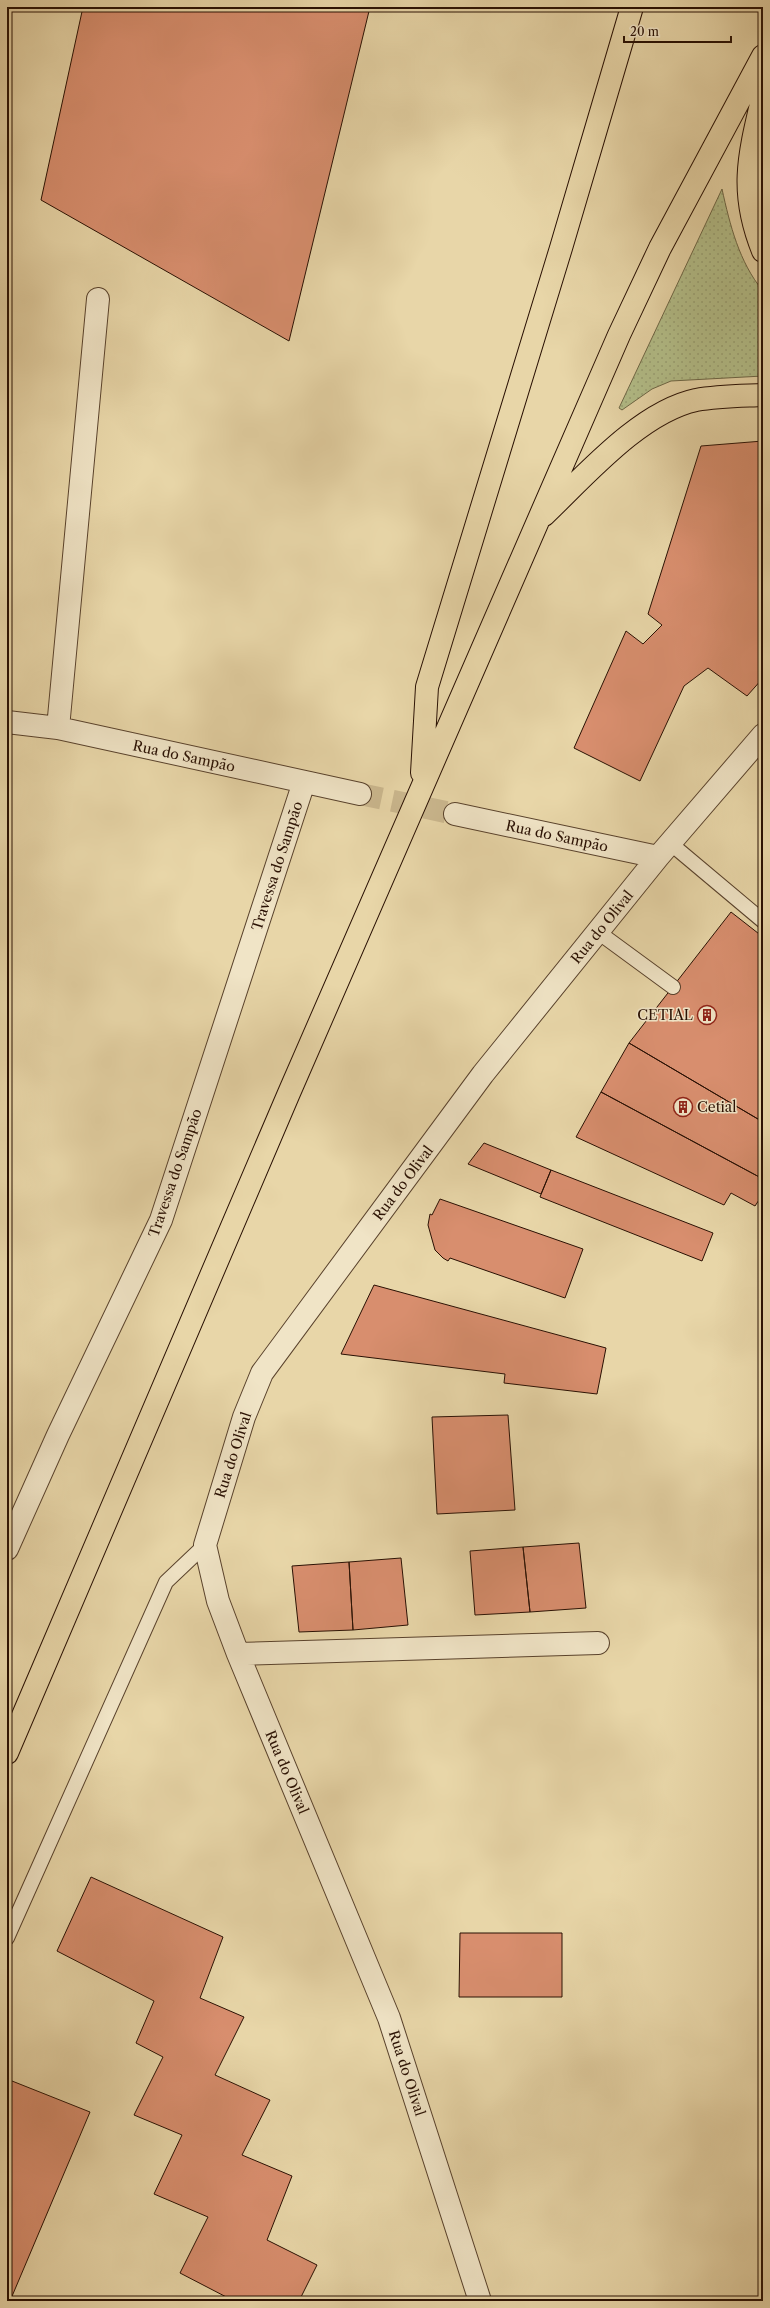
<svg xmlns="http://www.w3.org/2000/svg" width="770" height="2308" viewBox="0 0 770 2308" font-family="'Libre Caslon Text',serif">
<defs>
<pattern id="grass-dots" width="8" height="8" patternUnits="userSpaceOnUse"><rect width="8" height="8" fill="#b3be89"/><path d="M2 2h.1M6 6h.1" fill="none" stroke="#9aa275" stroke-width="1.8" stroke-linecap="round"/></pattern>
</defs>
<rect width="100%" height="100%" fill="#e8d6a8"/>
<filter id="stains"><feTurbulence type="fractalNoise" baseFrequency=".005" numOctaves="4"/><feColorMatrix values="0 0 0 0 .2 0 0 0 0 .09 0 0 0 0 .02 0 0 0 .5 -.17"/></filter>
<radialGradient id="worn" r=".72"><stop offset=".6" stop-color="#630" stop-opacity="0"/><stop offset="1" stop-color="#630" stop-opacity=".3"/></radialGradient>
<!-- grass -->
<path fill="url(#grass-dots)" stroke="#6e6746" d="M722,189C730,225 739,262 763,291V376L671,381L652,389L622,410L619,408Z"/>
<!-- building -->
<path fill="#d88e6e" stroke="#291003" d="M83,7H370L289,341L41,200Z
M763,441V678L747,696L708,668L684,686L640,781L574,748L626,631L643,644L662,625L648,614L701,446Z
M731,912L763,937V1122L629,1043Z
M629,1043L763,1122V1179L601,1092Z
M601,1092L763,1179V1194L755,1206L731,1193L724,1205L576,1137Z
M484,1143L551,1170L541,1194L468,1164Z
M551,1170L713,1233L702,1261L540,1197Z
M440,1199L583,1249L565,1298L450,1258L448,1261L443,1258L435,1250L428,1225L430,1214L432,1215Z
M374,1285L606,1348L597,1394L504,1383L505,1374L341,1354Z
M508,1415L515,1510L437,1514L432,1417Z
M579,1543L586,1608L530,1612L523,1547Z
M523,1547L530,1612L475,1615L470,1551Z
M401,1558L408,1625L353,1630L349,1562Z
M349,1562L353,1630L299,1632L292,1566Z
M91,1877L223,1937L200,1998L244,2017L215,2075L270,2100L242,2155L292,2176L267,2240L317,2265L299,2301H234L180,2273L208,2217L154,2194L182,2135L134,2115L163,2057L136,2043L154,2001L57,1951Z
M460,1933H562V1997H459Z
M7,2079L90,2112L10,2301H7Z"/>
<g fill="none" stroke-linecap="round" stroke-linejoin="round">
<!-- minor-tunnel -->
<path stroke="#cbb88f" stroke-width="22" stroke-dasharray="22 11" stroke-linecap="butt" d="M360,794L455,814"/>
<!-- service casing -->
<g stroke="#59422c" stroke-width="16">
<path id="service" d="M670,843L763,921
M598,932L673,987
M7,1938L166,1582L205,1545"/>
</g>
<!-- minor casing -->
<g stroke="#59422c" stroke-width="24">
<path id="minor" d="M7,722L58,728L360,794
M58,728L98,299
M455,814L658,857
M7,1549L58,1435L161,1220L304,782
M238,1654L598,1643
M480,2301L389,2018L238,1654L218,1601L205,1545L244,1417L262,1373L483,1074L658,857L763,735"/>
</g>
<!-- primary casing -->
<g stroke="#291003" stroke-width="24">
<path id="primary" d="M763,96C749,155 739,192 763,251
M544,515C585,476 640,412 696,400C718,396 741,396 763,395
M422,773L427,687L561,248L632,7
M7,1753L289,1093L619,335L660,248L763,56"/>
</g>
<!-- service -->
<use href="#service" stroke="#f0e4c6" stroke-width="14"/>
<!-- minor -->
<use href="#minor" stroke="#f0e4c6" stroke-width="22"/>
<!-- primary -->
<use href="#primary" stroke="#e8d6a8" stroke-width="22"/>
</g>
<!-- icons -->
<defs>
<g id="building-ring" transform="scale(1)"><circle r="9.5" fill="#f0e4c6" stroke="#8f2418" stroke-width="1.5"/><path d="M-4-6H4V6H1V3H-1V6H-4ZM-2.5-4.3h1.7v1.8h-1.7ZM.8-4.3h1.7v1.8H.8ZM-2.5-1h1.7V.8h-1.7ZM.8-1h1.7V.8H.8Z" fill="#8f2418"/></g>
</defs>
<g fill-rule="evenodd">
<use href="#building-ring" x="707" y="1015"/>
<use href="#building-ring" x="683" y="1107"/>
</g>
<g text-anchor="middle" stroke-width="3" stroke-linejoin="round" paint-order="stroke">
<!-- street labels -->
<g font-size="14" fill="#291003" stroke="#f0e4c6">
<text transform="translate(184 756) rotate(12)" y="5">Rua do Sampão</text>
<text transform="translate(557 836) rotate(12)" y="5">Rua do Sampão</text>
<text transform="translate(277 866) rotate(-72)" y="5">Travessa do Sampão</text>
<text transform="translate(602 927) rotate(-51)" y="5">Rua do Olival</text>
<text transform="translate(175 1173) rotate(-71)" y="5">Travessa do Sampão</text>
<text transform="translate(403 1183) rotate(-53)" y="5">Rua do Olival</text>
<text transform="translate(233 1455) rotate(-72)" y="5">Rua do Olival</text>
<text transform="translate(287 1772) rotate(67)" y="5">Rua do Olival</text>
<text transform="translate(407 2073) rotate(72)" y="5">Rua do Olival</text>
</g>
<!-- poi labels -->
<g font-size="14" fill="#291003" stroke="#f0e4c6" text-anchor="end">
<text x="693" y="1020">CETIAL</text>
<text x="697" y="1112" text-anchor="start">Cetial</text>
</g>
</g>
<!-- margin -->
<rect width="770" height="2308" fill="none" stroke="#e8d6a8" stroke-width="24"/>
<rect x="8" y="8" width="754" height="2292" fill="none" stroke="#291003" stroke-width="2"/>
<rect x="12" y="12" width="746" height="2284" fill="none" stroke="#291003"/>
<!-- scale -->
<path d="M624 36v6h107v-6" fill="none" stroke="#291003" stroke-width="2"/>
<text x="630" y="36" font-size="12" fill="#291003" stroke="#f0e4c6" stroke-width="3" paint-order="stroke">20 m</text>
<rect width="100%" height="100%" filter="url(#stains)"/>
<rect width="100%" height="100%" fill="url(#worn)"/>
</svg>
